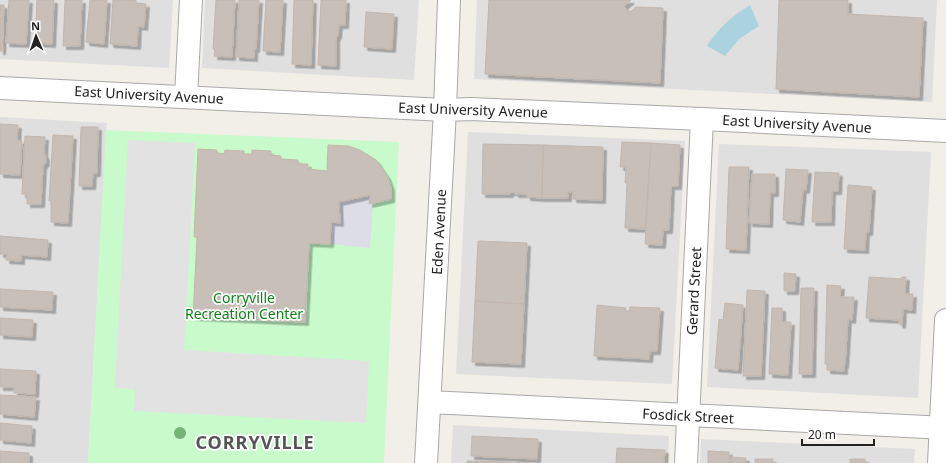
<svg xmlns="http://www.w3.org/2000/svg" width="946" height="463" viewBox="0 0 946 463" font-family="'Noto Sans',sans-serif">
<defs>
<filter id="shadow"><feDropShadow dx="3.5" dy="3.5" stdDeviation="0" flood-color="#0004"/></filter>
</defs>
<rect width="100%" height="100%" fill="#f2efe9"/>
<!-- residential -->
<path fill="#e0dfdf" d="M0,0H173L169,68L0,59Z
M205,0H419L414,80L202,68Z
M477,0H937L932,102L474,79Z
M0,117L107,123L88,463H0Z
M468,132L685,141L672,384L456,374Z
M719,144L931,152L918,398L707,387Z
M453,425L669,436L668,463H451Z
M701,439L915,449L914,463H700Z"/>
<!-- park -->
<path fill="#c8facc" d="M106,130L399,142L384,463H88Z"/>
<!-- parking -->
<path fill="#e2e2e2" d="M128,140L195,143L184,350L369,361L366,423L134,411L135,389L115,388Z"/>
<!-- plaza -->
<path fill="#dddde8" d="M370,195L369,204L373,203L370,248L330,244L331,222H340L339,202Z"/>
<!-- water -->
<path fill="#aad3df" d="M750,5L759,26L739,39L725,56L707,46C720,26 730,18 750,5Z"/>
<!-- building -->
<path fill="#c7bfb8" stroke="#c4b6ab" filter="url(#shadow)" d="M9,0H29L26,44L6,43Z
M37,0H54L52,44L35,43Z
M65,0H82L80,46H63Z
M90,0H107L104,44L86,42Z
M113,0H136V3L146,4L144,27L138,26L137,46L110,44Z
M216,0H235L232,57L214,56L215,50L213,49Z
M239,0H259L256,49H254V58L236,57Z
M266,0H283L280,52L263,51Z
M294,0H313L311,65L292,64Z
M321,0H346L345,25H339L338,35L336,38V66L318,65Z
M489,0H631L624,6L630,12L636,7L663,8L660,83L485,74Z
M779,0H848V14L923,18L919,97L776,89Z
M0,5H4L2,51H0Z
M366,12L394,14L392,49L364,47Z
M0,124L18,125L17,140L22,141L20,175L0,174Z
M81,127H98L97,173H93L92,186H79Z
M53,135L73,136L68,223L51,222V201H49Z
M25,136L45,137L44,153L46,157V162L43,166L41,204H27V194H22Z
M622,142L651,143L645,229L625,228L627,183H625L626,167H620Z
M651,143L680,145L678,186H671L669,230H663L662,245L645,244Z
M483,144L543,145L542,198L527,197V194H515V192H510V194H482Z
M328,145L348,146L360,150L376,160L387,176L391,187V199L369,204L370,195L339,202L340,223L331,222L330,244L309,243L305,322L193,317L197,237H194L198,149L217,150V153L224,154L225,150L244,151V154H252V150L271,151V155L281,156V159L298,160V164H308V169L327,171Z
M543,145L603,147L602,200L573,199V192H568V198H542Z
M729,167H749L746,250L726,249Z
M786,169L808,170L806,190L803,189L800,222L783,220Z
M815,172L839,173L838,191H832L831,222H812Z
M752,174H775V193H770L769,224L749,223Z
M848,185L872,187L869,232H866L865,250L844,249Z
M0,236L48,240L47,257L21,255V261L6,260L7,254H0Z
M478,241L527,243L524,304L475,301Z
M784,273L796,274L795,291H784Z
M869,277L902,279V277H906L905,294H913L912,310L903,309L902,325L899,324V320L866,318Z
M827,285L841,286L840,297H854L852,320L848,319L845,365L844,364V371L827,370V364H825Z
M801,288H814L812,374H799Z
M0,289L53,292L52,310L0,307Z
M747,290L765,291L761,376H743Z
M475,301L524,304L521,364L472,362Z
M725,303L743,305L738,370L715,368L719,319L723,320Z
M597,305L626,308L625,311H629L630,307L660,308L657,351H650L649,359L594,356Z
M772,308H782V322H791L788,375L769,374Z
M0,318L33,320L32,337L0,335Z
M0,369L36,371L35,394L14,393V387H0Z
M0,395L36,397L34,417L0,414Z
M0,423L32,426L31,443L0,440Z
M472,436L538,439L537,459L471,456Z
M617,448L665,450L664,463H616Z
M0,451L29,453V463H0Z
M708,451L729,452V463H708Z
M731,457L746,458L745,463H731Z
M755,459H773V463H755Z
M850,459H865V463H850Z
M467,461H473L533,463H467Z"/>
<g fill="none" stroke-linecap="round" stroke-linejoin="round">
<!-- minor casing -->
<g stroke="#a9a9a9" stroke-width="24">
<path id="minor" d="M186,97L191,0
M430,402L946,428
M426,463L445,110L449,0
M686,463L702,119
M939,463L946,320"/>
</g>
<!-- tertiary casing -->
<g stroke="#a9a9a9" stroke-width="24">
<path id="tertiary" d="M0,88L445,110L471,109L702,119L946,131"/>
</g>
<!-- minor -->
<use href="#minor" stroke="#fff" stroke-width="22"/>
<!-- tertiary -->
<use href="#tertiary" stroke="#fff" stroke-width="22"/>
</g>
<!-- trees -->
<circle fill="#74b475" cx="180" cy="433" r="6"/>
<g text-anchor="middle" stroke-width="3.5" stroke-linejoin="round" paint-order="stroke">
<!-- street labels -->
<g font-size="14" fill="#222" stroke="#fff">
<text transform="translate(149 95) rotate(3)" y="5">East University Avenue</text>
<text transform="translate(473 110) rotate(2)" y="5">East University Avenue</text>
<text transform="translate(797 124) rotate(3)" y="5">East University Avenue</text>
<text transform="translate(439 232) rotate(-87)" y="5">Eden Avenue</text>
<text transform="translate(694 291) rotate(-87)" y="5">Gerard Street</text>
<text transform="translate(688 416) rotate(3)" y="5">Fosdick Street</text>
</g>
<!-- park labels -->
<g font-size="14" fill="#0c8416" stroke="#fff">
<text x="244" y="303">Corryville<tspan x="244" dy="16">Recreation Center</tspan></text>
</g>
<!-- district labels -->
<g font-size="18" font-weight="bold" letter-spacing="1" fill="#555" stroke="#fff">
<text x="255" y="449">CORRYVILLE</text>
</g>
</g>
<!-- north arrow -->
<g transform="translate(36 36) rotate(358)" stroke="#ffffff" stroke-width="3" paint-order="stroke">
<path d="M0-3L7 15L0 10L-7 15Z" fill="#222222"/>
<text y="-6" font-size="11" font-weight="bold" text-anchor="middle" fill="#222222">N</text>
</g>
<!-- scale -->
<path d="M802 439v6h72v-6" fill="none" stroke="#222222" stroke-width="2"/>
<text x="808" y="439" font-size="12" fill="#222222" stroke="#ffffff" stroke-width="3" paint-order="stroke">20 m</text>
</svg>
